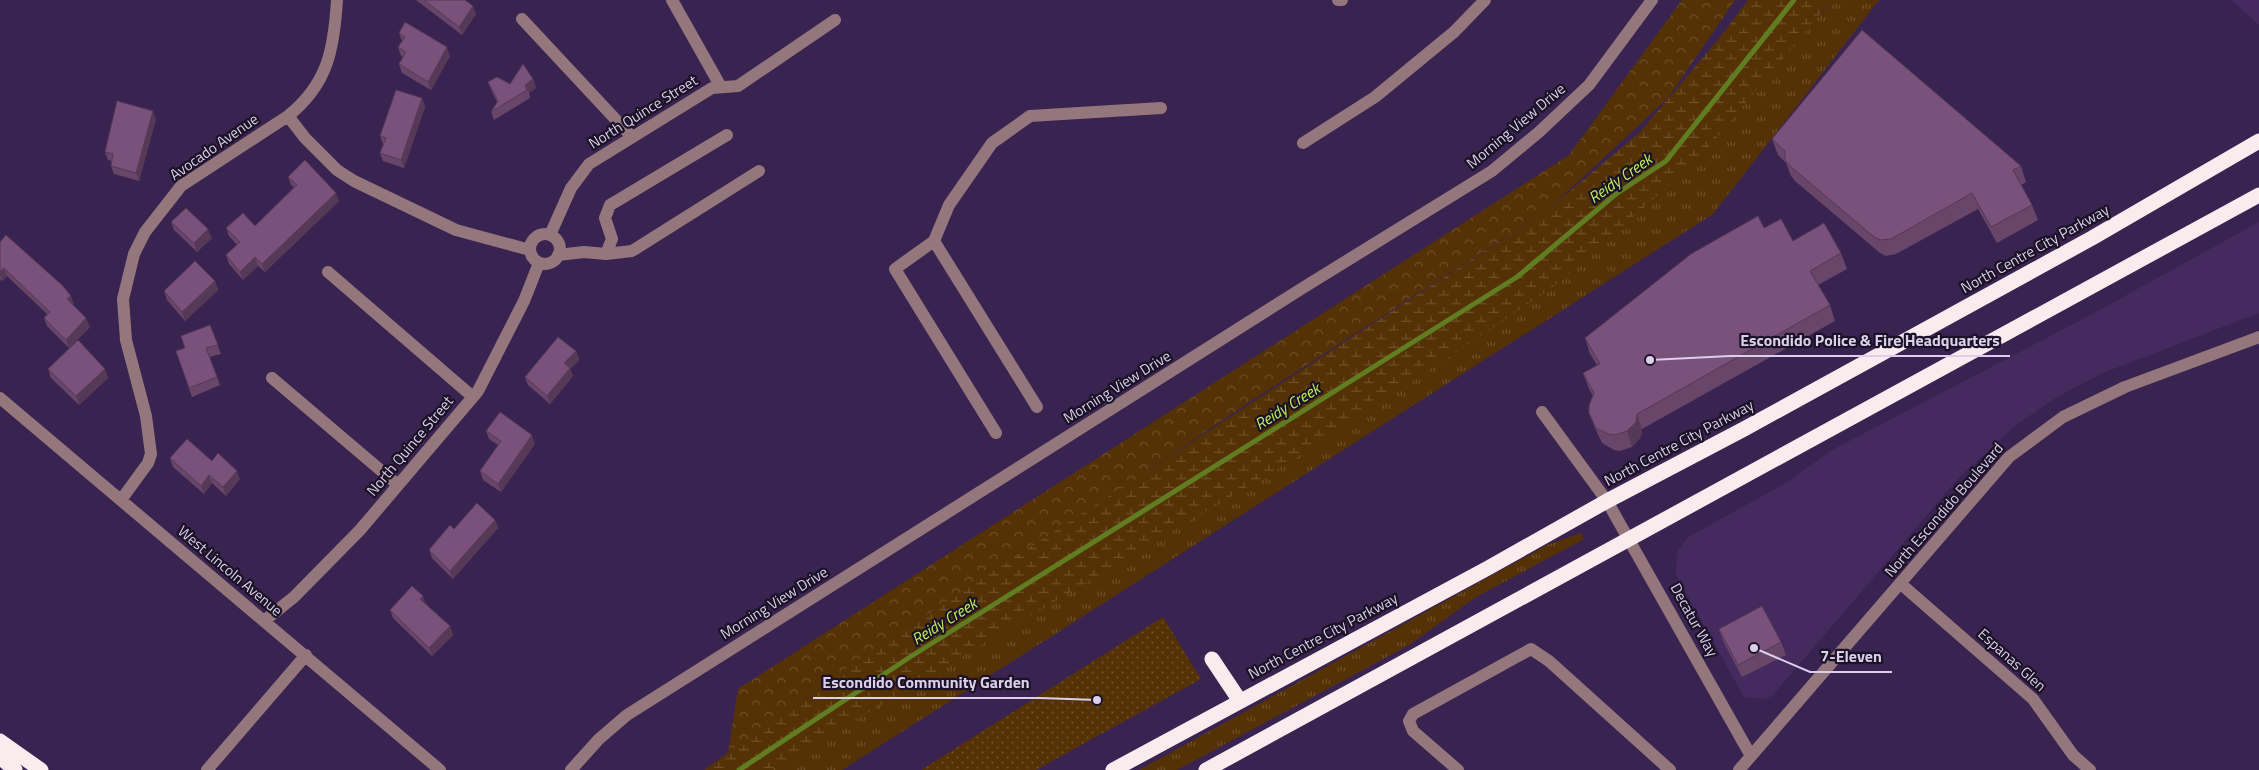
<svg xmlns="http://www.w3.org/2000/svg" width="2259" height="770" viewBox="0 0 2259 770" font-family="'Titillium Web',sans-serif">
<defs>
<pattern id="grass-tufts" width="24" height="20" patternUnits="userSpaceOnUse" patternTransform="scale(1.25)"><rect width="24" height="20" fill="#553206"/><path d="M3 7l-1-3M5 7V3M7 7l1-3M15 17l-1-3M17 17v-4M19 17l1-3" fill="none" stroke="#6d4f2a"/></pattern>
<pattern id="forest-crowns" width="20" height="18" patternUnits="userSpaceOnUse" patternTransform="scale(1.25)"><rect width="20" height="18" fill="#553206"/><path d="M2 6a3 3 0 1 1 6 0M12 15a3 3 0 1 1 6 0" fill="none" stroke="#6d4f2a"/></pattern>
<pattern id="wetland-marsh" width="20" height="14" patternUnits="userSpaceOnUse" patternTransform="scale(1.25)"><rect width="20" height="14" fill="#553206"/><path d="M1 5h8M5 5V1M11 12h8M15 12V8" fill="none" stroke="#6d4f2a"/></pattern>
<pattern id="garden-dots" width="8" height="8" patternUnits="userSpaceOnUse" patternTransform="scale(1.25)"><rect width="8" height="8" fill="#553206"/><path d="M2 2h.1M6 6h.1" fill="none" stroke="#6d4f2a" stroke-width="1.8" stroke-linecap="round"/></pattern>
</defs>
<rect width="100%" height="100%" fill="#392350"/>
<!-- built -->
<path fill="#442a5e" d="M2231,0H2259V25Z
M2259,222V313L2103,373L2059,396L2016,425L1957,480L1772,696L1765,699L1744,697L1676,575L1677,552L1687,538L1787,482L1832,450L2081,320Z"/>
<!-- grass -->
<path fill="url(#grass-tufts)" d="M1832,0H1879L1713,214L842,770H771L1823,12Z
M1581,533L1584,539L1476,597L1409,645L1177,770H1139L1547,545Z"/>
<!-- forest -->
<path fill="url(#forest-crowns)" d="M1682,0H1735L1668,98L1550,208L1248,403L728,753L738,689L1569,155Z"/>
<!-- wetland -->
<path fill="url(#wetland-marsh)" d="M1748,0H1832L1697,161L1553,287L1329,438L772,770H704L868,653L1550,208L1640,132L1721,36Z"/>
<!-- garden -->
<path fill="url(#garden-dots)" d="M1163,617L1201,679L1036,770H921Z"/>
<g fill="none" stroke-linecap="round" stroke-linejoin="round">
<!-- stream -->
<path stroke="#607d22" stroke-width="5" d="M739,770L910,657L1517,277L1616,194L1666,161L1794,0"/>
<!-- minor -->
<path stroke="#94777c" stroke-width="12" d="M672,0L721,87
M1338,0H1342
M522,19L632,137
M288,116L305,138L337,170L354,181L456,230L530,250
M1303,143L1375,97L1454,32L1485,0
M530 249a15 15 0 1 1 30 0a15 15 0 1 1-30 0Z
M550,235L571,188L589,164L712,88L738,86L835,20
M934,241L1037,407
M606,254L612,239L605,218L610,205L727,135
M558,255L584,252L606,254L632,251L759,171
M328,272L473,397
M272,378L398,485
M0,398L440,770
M1542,412L1607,501L1751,756
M996,433L895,269L934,241L949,205L992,143L1030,116L1161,108
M121,500L148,463L151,454L146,416L126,340L123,299L134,254L145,232L181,186L288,116C328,84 334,49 337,0
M1901,584L2033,699L2073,755L2090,770
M264,621L294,597L360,530L478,391L524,301L539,263
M207,770L306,655
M571,770L599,739L627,715L1301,289L1492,171L1539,132L1589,85L1652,0
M1458,770L1413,731L1409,721L1413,714L1531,649L1549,661L1670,770
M1739,770L2009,457L2063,417L2125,387L2259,337"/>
<!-- highway -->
<path stroke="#faebee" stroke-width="15" d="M1212,659L1240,701
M0,741L41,770
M0,757L15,770
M1113,770L1488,568L1607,501L1744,429L2092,238L2259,141
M1206,770L2259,195"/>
</g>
<!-- wall -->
<path fill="#68466a" d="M416,0H465L476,14L462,35Z
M399,33L450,56L431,90L402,73L399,64L403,57L401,56L398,47L402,41Z
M533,79L536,88L529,93L530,98L494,120L491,112L497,102L491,90L488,82L510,84Z
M422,98L425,107L404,168L383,161L380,153L383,144L380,136Z
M156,119L139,181L114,174L111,166L112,161L108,160L105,152Z
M1772,139L2021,166L2026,182L2021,185L2032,205L2038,220L1997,243L1978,209L1896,254L1886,256L1880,253L1795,181L1791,176L1786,163L1778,155Z
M288,177L339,201L265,272L258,266L243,280L229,264L226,255L237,245L229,236L226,228L255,226L294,187L291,185Z
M171,222L212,238L197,252L174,230Z
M1793,241L1841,253L1847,269L1818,285L1830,305L1835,321L1642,429L1641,437L1632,447L1620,451L1614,450L1602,443L1595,428L1589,413L1593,396L1589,389L1583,373L1597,365L1590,354L1585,338Z
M0,242L74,304L73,305L90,327L69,348L47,326L44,318L47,314L7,276L2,281L0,279Z
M215,281L218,290L185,321L167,300L164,291Z
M210,325L221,354L210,357L220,385L192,397L176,351L185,348Z
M576,351L579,360L570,369L573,376L550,404L528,385L525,377Z
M48,369H105L108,378L79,405L51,378Z
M486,431L535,444L501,492L483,480L480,471L498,445L489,439Z
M170,458L212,461L240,479L226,496L212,483L204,494L173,467Z
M495,520L498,528L453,579L432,558L429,550L454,529Z
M426,604L450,626L453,635L432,656L393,618L390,610Z
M1719,629L1781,642L1786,655L1742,677L1723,641Z"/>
<!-- shaded-wall -->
<path fill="#553956" d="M473,6L476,14L462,35L459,27Z
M447,47L450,56L431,90L428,82Z
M533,79L536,88L529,93L525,85Z
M422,98L425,107L404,168L401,160Z
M153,111L156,119L139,181L136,173Z
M336,193L339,201L265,272L262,264Z
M208,229L212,238L197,252L194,243Z
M255,257L258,266L243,280L240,272Z
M4,268L7,276L2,281L0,275V272Z
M215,281L218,290L185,321L182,312Z
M71,296L74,304L70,308L67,299Z
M86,318L90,327L69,348L66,340Z
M576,351L579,360L570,369L573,376L550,404L547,396L564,363Z
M105,369L108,378L79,405L76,396Z
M1637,414L1642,429L1641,437L1632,447L1627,431Z
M532,435L535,444L501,492L498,484Z
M237,471L240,479L226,496L223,487Z
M209,475L212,483L204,494L201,486Z
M495,520L498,528L453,579L450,571Z
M423,596L426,604L420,599Z
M450,626L453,635L432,656L429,648Z"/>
<!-- building -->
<path fill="#79517b" stroke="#553956" d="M424,0H465L473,6L459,27Z
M405,22L447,47L428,82L399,64L406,52L398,47L405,37L399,33Z
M1862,30L2021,166L2013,170L2032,205L1991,227L1972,193L1891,239L1881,240L1874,237L1789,165L1785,160V151L1772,139Z
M523,64L533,79L525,85L527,90L491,112L498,101L488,82L497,77L510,84Z
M396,90L422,98L401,160L380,153L386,138L380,136Z
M117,101L153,111L136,173L111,166L113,154L105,152Z
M305,160L336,193L262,264L255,257L240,272L226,255L240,242L226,228L243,213L255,226L297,185L288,177Z
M186,208L208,229L194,243L171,222Z
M1758,216L1764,228L1781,219L1793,241L1824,223L1841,253L1810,271L1830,305L1637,414L1636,422L1627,431L1615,435L1608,434L1596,428L1589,413V406L1594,393L1583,373L1600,364L1585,338L1691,254Z
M6,235L63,286L71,296L67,299L86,318L66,340L44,318L50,312L4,268L0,272V242Z
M195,261L215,281L182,312L164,291Z
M210,325L218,345L206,348L217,377L189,388L176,351L185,348L181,336Z
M558,337L576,351L564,363L570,368L547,396L525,377Z
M78,340L105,369L76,396L48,369Z
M500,412L532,435L498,484L480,471L501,441L486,431Z
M187,439L212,461L218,453L237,471L223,487L209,475L201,486L170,458Z
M477,503L495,520L450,571L429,550L450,525L454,529Z
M412,586L423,596L420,599L450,626L429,648L390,610Z
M1762,606L1781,642L1738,665L1719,629Z"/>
<g text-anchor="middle" stroke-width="4.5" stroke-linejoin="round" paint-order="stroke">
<!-- street labels -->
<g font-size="15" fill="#dbcfeb" stroke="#1c1226">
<text transform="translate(643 112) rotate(-32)" y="5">North Quince Street</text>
<text transform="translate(1516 126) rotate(-40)" y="5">Morning View Drive</text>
<text transform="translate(214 147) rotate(-35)" y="5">Avocado Avenue</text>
<text transform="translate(2035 249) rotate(-29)" y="5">North Centre City Parkway</text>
<text transform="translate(1117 387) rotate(-32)" y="5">Morning View Drive</text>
<text transform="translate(1679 443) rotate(-28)" y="5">North Centre City Parkway</text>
<text transform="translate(410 446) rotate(-50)" y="5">North Quince Street</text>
<text transform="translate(1944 510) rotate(-49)" y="5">North Escondido Boulevard</text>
<text transform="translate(230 571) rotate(40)" y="5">West Lincoln Avenue</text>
<text transform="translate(774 603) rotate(-32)" y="5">Morning View Drive</text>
<text transform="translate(1694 620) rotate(61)" y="5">Decatur Way</text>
<text transform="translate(1323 636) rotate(-28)" y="5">North Centre City Parkway</text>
<text transform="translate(2012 660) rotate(42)" y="5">Espanas Glen</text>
</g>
<!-- water labels -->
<g font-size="16" font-style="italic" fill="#bfef5c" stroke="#1c1226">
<text transform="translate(1620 178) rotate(-35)" y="6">Reidy Creek</text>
<text transform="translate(1287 406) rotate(-32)" y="6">Reidy Creek</text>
<text transform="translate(944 621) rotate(-32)" y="6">Reidy Creek</text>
</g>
</g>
<!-- callouts -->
<path fill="none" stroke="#dbcfeb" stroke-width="2" d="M1650 360L1730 356H2010M1754 648L1810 672H1892M1097 700L1040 698H813"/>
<g fill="#dbcfeb" stroke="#1c1226" stroke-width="2">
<circle cx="1650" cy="360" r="5"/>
<circle cx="1754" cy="648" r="5"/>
<circle cx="1097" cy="700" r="5"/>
</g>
<g font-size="16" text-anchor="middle" font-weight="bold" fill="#dbcfeb" stroke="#1c1226" stroke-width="4.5" stroke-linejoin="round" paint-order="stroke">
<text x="1870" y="346">Escondido Police &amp; Fire Headquarters</text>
<text x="1851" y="662">7-Eleven</text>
<text x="926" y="688">Escondido Community Garden</text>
</g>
</svg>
